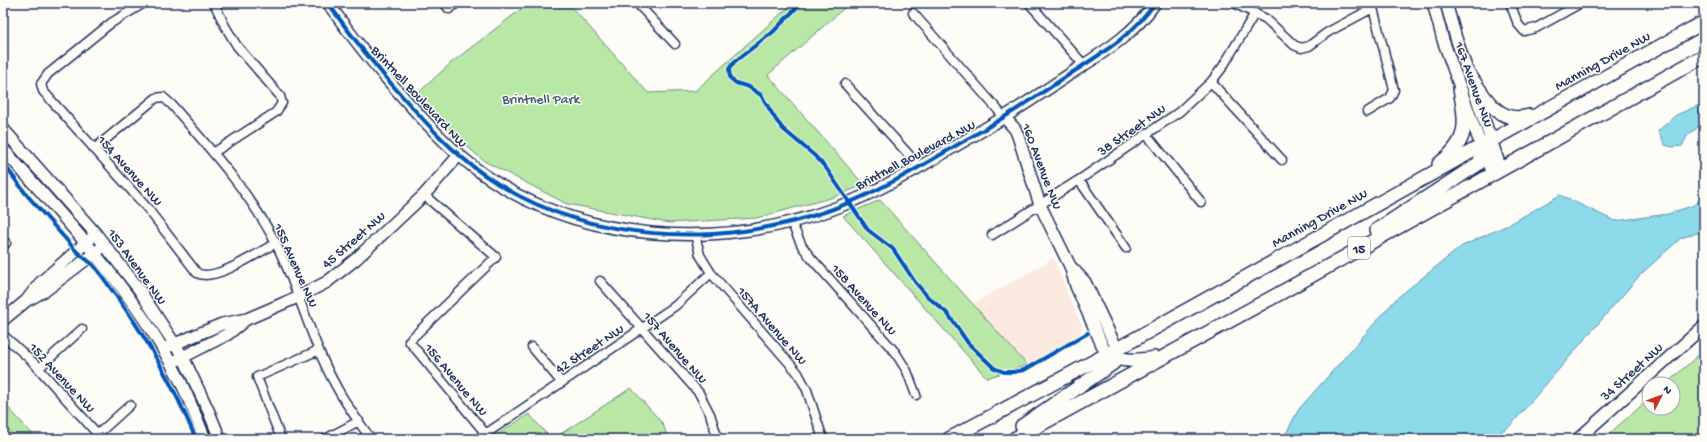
<svg xmlns="http://www.w3.org/2000/svg" width="1707" height="442" viewBox="0 0 1707 442" font-family="'Gochi Hand',sans-serif">
<rect width="100%" height="100%" fill="#fdfcf7"/>
<filter id="ink" filterUnits="userSpaceOnUse"><feTurbulence type="fractalNoise" baseFrequency=".025" numOctaves="2"/><feDisplacementMap in="SourceGraphic" scale="8" xChannelSelector="R" yChannelSelector="G"/><feConvolveMatrix kernelMatrix="1 2 1 2 8 2 1 2 1" color-interpolation-filters="sRGB"/></filter>
<g filter="url(#ink)">
<!-- built -->
<path fill="#fceae1" d="M1054,258L1069,297L1082,326L1079,336L1027,365L973,304Z"/>
<!-- green -->
<path fill="#b9e8a6" stroke="#6a8c82" d="M529,3H568L648,93L695,91L793,3H850L768,75L864,185L834,197L757,218L669,223L567,204L484,161L449,131L416,95L451,63Z
M880,200L1027,365L987,378L843,216Z
M1704,350V439H1603L1649,399V408H1673V384H1666Z
M631,388L663,424L668,439H553Z
M3,402L37,439H17L3,424Z
M529,414L551,439H491Z"/>
<!-- water -->
<path fill="#8cdaea" stroke="#5f96b2" d="M1704,103V122L1687,136L1682,146L1672,147L1665,145L1658,131L1676,115Z
M1560,195L1615,221L1668,214L1694,205L1704,197V231L1681,238L1641,274L1510,426L1489,439H1283L1299,409L1397,298L1462,246L1510,224Z"/>
<g fill="none" stroke-linecap="round" stroke-linejoin="round">
<!-- street casing -->
<g stroke="#1b2f5e" stroke-width="11">
<path id="street" d="M144,3L111,23L48,74L41,84L43,91L148,209L197,273C214,283 259,252 276,243
M444,3L449,9L457,3
M637,3L675,44
M1029,3L1084,65
M1234,3L1266,19L1294,45L1301,48L1309,46L1328,32L1373,8
M1510,3L1518,24L1524,31L1536,28L1581,3
M913,13L1005,118
M1211,82L1282,160
M845,84L919,166
M1367,112L1390,98L1394,90L1372,4
M1147,135L1201,202
M94,149L156,98L163,97L172,105C209,148 248,190 274,240C299,287 310,340 336,386C346,405 359,422 371,439
M213,153L276,112L282,103L280,96L237,46L225,26L214,3
M1079,180L1126,248
M424,195L496,257L409,341L486,434
M791,222L802,246L811,258L895,352L907,371L916,395
M695,234L700,255L711,273L798,373L807,390L823,439
M992,235L1079,180L1179,112L1211,82L1222,68L1255,13
M3,246L6,243
M600,281L699,393L710,414L718,439
M3,335L32,361L102,439
M532,347L561,382
M39,368L82,329
M98,434L130,405
M281,439L257,377L319,350
M325,439L359,421
M478,439L675,306L711,273"/>
</g>
<!-- secondary casing -->
<g stroke="#1b2f5e" stroke-width="14">
<path id="secondary" d="M328,3C351,36 375,66 402,96C427,124 452,152 483,174C582,244 722,250 833,209C881,191 925,164 969,138C1005,118 1039,95 1073,72C1104,52 1134,34 1155,3
M1433,3L1443,40L1481,146L1493,173
M1446,3L1456,38L1501,169
M1005,118L1015,129L1018,136L1040,205L1070,266L1076,286L1106,354
M3,129L96,234L138,288L183,357L209,412L220,439
M3,149C64,218 129,285 173,367C186,390 195,414 205,439
M1072,268L1085,282L1117,349
M30,299L46,290L100,249
M3,320L26,301L40,283L90,239
M163,349L222,324L247,319L298,297L327,282L356,259L424,195L459,155
M177,360L228,334L244,321
M1578,439L1704,326"/>
</g>
<!-- primary casing -->
<g stroke="#1b2f5e" stroke-width="16">
<path id="primary" d="M1468,73C1479,88 1491,113 1511,117C1517,119 1524,117 1530,116
M1439,164C1470,140 1466,124 1460,89
M1377,230L1478,164L1485,155L1491,140
M1109,355C1124,362 1138,361 1154,358
M1022,426L1112,364L1117,359V349
M949,439L1117,349L1704,22
M1014,439L1275,296L1704,56"/>
</g>
<!-- street -->
<use href="#street" stroke="#fdfcf7" stroke-width="8"/>
<!-- secondary -->
<use href="#secondary" stroke="#fdfcf7" stroke-width="11"/>
<!-- primary -->
<use href="#primary" stroke="#fdfcf7" stroke-width="13"/>
<!-- cycleway casing -->
<g stroke="#fdfcf7" stroke-width="6">
<path id="cycleway" d="M328,3C351,36 375,66 402,96C427,124 452,152 483,174C582,244 722,250 833,209C881,191 925,164 969,138C1005,118 1039,95 1073,72C1104,52 1134,34 1155,3
M801,3L773,32L734,62L729,69L730,78L736,83L749,87L761,95L776,120L783,129L815,156L826,168L868,230L893,249L915,282L928,297L948,314L968,343L994,368L1004,372H1013L1024,370L1088,333
M3,163L26,194L71,245C77,254 86,258 93,265C100,272 106,282 112,290C146,336 174,386 196,439"/>
</g>
<!-- cycleway -->
<use href="#cycleway" stroke="#0057b8" stroke-width="4"/>
</g>
</g>
<g text-anchor="middle" stroke-width="3" stroke-linejoin="round" paint-order="stroke">
<!-- shield labels -->
<rect fill="#fdfcf7" stroke="#5f6c8c" stroke-width="1" x="1348" y="237" width="22" height="22" rx="3"/>
<g font-size="13" font-weight="bold" fill="#1b2f5e">
<text x="1359" y="253">15</text>
</g>
<!-- street labels -->
<g font-size="14" fill="#1b2f5e" stroke="#fdfcf7">
<text transform="translate(1602 60) rotate(-29)" y="5">Manning Drive NW</text>
<text transform="translate(1475 84) rotate(70)" y="5">167 Avenue NW</text>
<text transform="translate(420 96) rotate(47)" y="5">Brintnell Boulevard NW</text>
<text transform="translate(1131 129) rotate(-35)" y="5">38 Street NW</text>
<text transform="translate(915 154) rotate(-28)" y="5">Brintnell Boulevard NW</text>
<text transform="translate(1043 166) rotate(69)" y="5">160 Avenue NW</text>
<text transform="translate(131 170) rotate(48)" y="5">154 Avenue NW</text>
<text transform="translate(1319 217) rotate(-29)" y="5">Manning Drive NW</text>
<text transform="translate(353 239) rotate(-41)" y="5">45 Street NW</text>
<text transform="translate(297 265) rotate(66)" y="5">155 Avenue NW</text>
<text transform="translate(138 266) rotate(54)" y="5">153 Avenue NW</text>
<text transform="translate(865 299) rotate(48)" y="5">158 Avenue NW</text>
<text transform="translate(773 325) rotate(49)" y="5">157A Avenue NW</text>
<text transform="translate(676 347) rotate(49)" y="5">157 Avenue NW</text>
<text transform="translate(589 348) rotate(-33)" y="5">42 Street NW</text>
<text transform="translate(1631 371) rotate(-42)" y="5">34 Street NW</text>
<text transform="translate(63 377) rotate(47)" y="5">152 Avenue NW</text>
<text transform="translate(457 379) rotate(50)" y="5">156 Avenue NW</text>
</g>
<!-- park labels -->
<g font-size="14" fill="#425d70" stroke="#fdfcf7">
<text x="541" y="103">Brintnell Park</text>
</g>
</g>
<!-- margin -->
<rect width="1707" height="442" fill="none" stroke="#fdfcf7" stroke-width="16"/>
<rect x="8" y="8" width="1691" height="426" fill="none" stroke="#1b2f5e" stroke-width="1.5" filter="url(#ink)"/>
<!-- north arrow -->
<g transform="translate(1661 396) rotate(48)"><circle r="19" fill="#fdfcf7" stroke="#a3aaba"/>
<path d="M0-3L7 15L0 10L-7 15Z" fill="#c8321e"/>
<text y="-6" font-size="11" font-weight="bold" text-anchor="middle" fill="#1b2f5e">N</text>
</g>
</svg>
